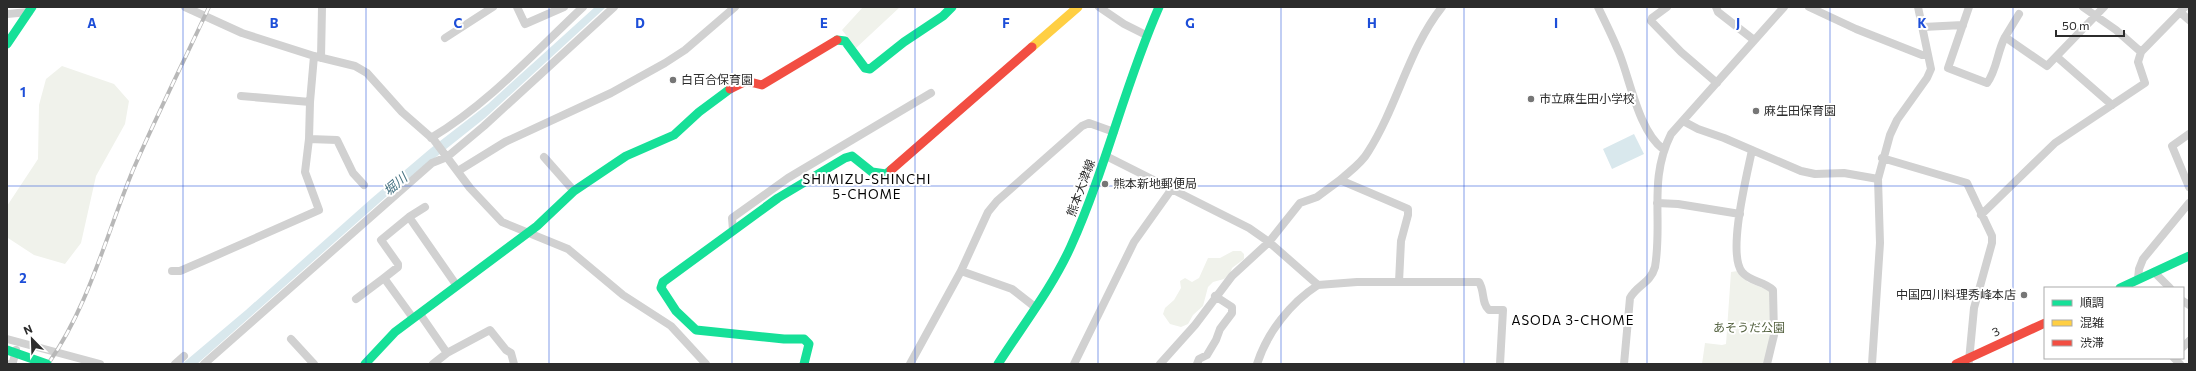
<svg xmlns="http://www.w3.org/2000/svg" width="2196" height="371" viewBox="0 0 2196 371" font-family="Commissioner,'Noto Sans JP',sans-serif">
<rect width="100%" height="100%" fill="#fff"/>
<!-- green -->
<path fill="#f0f2eb" d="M863,7H900L856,48L842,30Z
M62,66L114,84L129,101L125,124L96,176L81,243L65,264L34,255L8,238L7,206L38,159L39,105L46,79Z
M1233,251H1241L1244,254V259L1232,268L1230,274L1224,279L1213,282L1208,287L1203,306L1193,315L1188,324L1181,327L1170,324L1163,314L1165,308L1174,300L1181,288L1180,281L1185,278L1192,282L1199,278L1208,258H1220Z
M1738,271L1748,282L1770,291L1772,325L1765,364H1702L1705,343L1722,345L1726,344L1731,272Z"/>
<!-- water -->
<path fill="#d9e8ed" d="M595,7H606L485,118L387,196L197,364H182L246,310L372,198L431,148L488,104Z
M1634,134L1644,154L1612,169L1603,149Z"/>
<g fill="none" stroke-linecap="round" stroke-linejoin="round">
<!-- street -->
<path stroke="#d1d1d1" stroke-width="8" d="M185,7L242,33L314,56L355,66L367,73L402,112L434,140L470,188L502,222L568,249L623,295L671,326L706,364
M517,7L525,24L564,7
M1099,7L1124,24L1146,35
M1598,7C1606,24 1615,41 1621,58C1631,85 1640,132 1663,149
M1667,7L1652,18L1651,21L1681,52L1717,83
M1716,7L1718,12L1754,40
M1809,7L1856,29L1922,55H1928
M1969,7L1948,68L1987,83C1997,70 1997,52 2005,37
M2083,7L2116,30L2141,52
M2180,12L2189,20
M7,14L29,12
M2019,14L2005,37L2047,66L2104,7
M1923,27L1963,25
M445,38L493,7
M2057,57L2112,105
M321,58L322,7
M241,96L310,102L314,56
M310,102L309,139L337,140L353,173L364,185
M1683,121L1698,129L1724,138L1801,171L1815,174L1844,173L1878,179
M2189,134L2172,146L2189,187
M431,138C488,104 535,52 583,7
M1752,150C1747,175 1727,253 1742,272C1750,282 1764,281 1773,290L1774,335L1767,364
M1106,156L1249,228L1269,242L1318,285L1357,282H1479C1485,291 1481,303 1489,310H1503L1500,364
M544,157L574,191
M1882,158L1967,183L1992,236V243L1974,308L1969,361
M458,171L505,142L611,93L665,63L685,50L735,7
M1340,180C1350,171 1362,163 1368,152C1398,105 1408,50 1442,7
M1657,203L1678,204L1740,214
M1981,215L2055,143L2145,83L2138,62L2141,52L2185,7
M409,217L457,286
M733,230L732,218L788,178L931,93
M172,271H180L217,255L319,210L305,172L309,139
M2154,272L2170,288
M384,278L398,267V264L381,240L409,217L425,207
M2138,279L2139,269L2143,259L2189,203
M356,299L384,278L413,318
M2183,301L2189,305
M1035,307L1012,289L961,271L988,212L997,201L1082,126L1089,123L1114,132
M420,314L447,353L433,364
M7,339L100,364
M291,339L314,364
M2183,347L2189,341
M447,353L490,330L506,350L511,353L514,364
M2174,358L2180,364
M10,364L13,362L16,350
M175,364L184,356
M204,364L432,163L447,157L484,126L614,7
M910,364L961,271
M1074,364L1134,242L1171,190
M1160,364L1195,325L1232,276L1269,242L1300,203L1317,197L1340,180L1408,209V215L1401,241L1399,282
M1197,364L1199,359L1207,355L1216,340L1220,329L1232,313V307L1215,296
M1257,364C1267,333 1290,303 1318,285
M1624,364L1630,298C1638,284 1650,284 1655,267C1663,220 1648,180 1671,134L1784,7
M1872,364L1880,243L1878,179L1890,135L1897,120L1927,78L1931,69L1918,7"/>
<!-- fast -->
<path stroke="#16e098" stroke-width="9" d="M837,40L845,41L865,68L870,69L904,42L943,16L952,7
M7,44L32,7
M2120,288L2189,256
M365,364L395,332L537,226L574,191L626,156L674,135L699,112L730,89
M804,364L809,344L804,339H784L696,330L676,311L661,288L663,282L778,198L845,158L852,156L872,172L886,174L891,170
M998,364C1023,325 1052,288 1071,246C1106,168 1125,84 1159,7"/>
<!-- slow -->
<path stroke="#ffcf43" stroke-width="9" d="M1032,47L1078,7"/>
<!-- jam -->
<path stroke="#f24e42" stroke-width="9" d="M730,89L746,81L762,85L837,40
M891,170L1032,47
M1956,364L2045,323"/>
<!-- rail casing -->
<g stroke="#b8b8b8" stroke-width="4">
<path id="rail" d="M48,364C89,306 106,235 133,170C157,115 184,61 209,7"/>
</g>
<!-- rail -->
<use href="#rail" stroke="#fff" stroke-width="2.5" stroke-dasharray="8" stroke-linecap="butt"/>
<!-- fast-bridge -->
<path stroke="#16e098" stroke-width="9" d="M7,350L47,364"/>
</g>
<!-- grid -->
<path fill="none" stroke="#1d4ed8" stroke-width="1" stroke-opacity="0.55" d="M183,7V364M366,7V364M549,7V364M732,7V364M915,7V364M1098,7V364M1281,7V364M1464,7V364M1647,7V364M1830,7V364M2013,7V364M7,186H2189"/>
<!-- markers -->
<g fill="#767676" stroke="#fff" stroke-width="1.5">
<circle cx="673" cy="80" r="4"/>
<circle cx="1531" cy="99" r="4"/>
<circle cx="1756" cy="111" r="4"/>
<circle cx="1105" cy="184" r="4"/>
<circle cx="2024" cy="295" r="4"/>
</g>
<g text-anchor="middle" stroke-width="4" stroke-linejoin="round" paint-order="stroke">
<!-- poi labels -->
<g font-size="12" fill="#2c2c2c" stroke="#fff" text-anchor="start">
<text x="681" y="84">白百合保育園</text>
<text x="1539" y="103">市立麻生田小学校</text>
<text x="1764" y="115">麻生田保育園</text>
<text x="1113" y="188">熊本新地郵便局</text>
<text x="2016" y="299" text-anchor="end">中国四川料理秀峰本店</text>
</g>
<!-- street labels -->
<g font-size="12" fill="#2c2c2c" stroke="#fff">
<text transform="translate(1081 188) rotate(-70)" y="4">熊本大津線</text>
<text transform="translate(1996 332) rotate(-25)" y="4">3</text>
</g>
<!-- park labels -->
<g font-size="12" fill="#53613f" stroke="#fff">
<text x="1749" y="332">あそうだ公園</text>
</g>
<!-- neighbourhood labels -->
<g font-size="13" letter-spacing="1" fill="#000" stroke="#fff">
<text x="867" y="184">SHIMIZU-SHINCHI<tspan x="867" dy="15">5-CHOME</tspan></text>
<text x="1573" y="325">ASODA 3-CHOME</text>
</g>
<!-- water labels -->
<g font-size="13" font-style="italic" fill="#457282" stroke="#fff">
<text transform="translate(395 184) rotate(-40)" y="5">堀川</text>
</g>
</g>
<g font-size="13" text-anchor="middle" font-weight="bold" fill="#1d4ed8" stroke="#fff" stroke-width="4" stroke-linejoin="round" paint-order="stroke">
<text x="92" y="28">A</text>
<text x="274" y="28">B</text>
<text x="458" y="28">C</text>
<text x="640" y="28">D</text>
<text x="824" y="28">E</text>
<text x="1006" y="28">F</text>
<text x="1190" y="28">G</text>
<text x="1372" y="28">H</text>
<text x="1556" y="28">I</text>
<text x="1738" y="28">J</text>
<text x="1922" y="28">K</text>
<text x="23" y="97">1</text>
<text x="23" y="283">2</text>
</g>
<!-- border -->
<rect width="2196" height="371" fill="none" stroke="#2c2c2c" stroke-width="16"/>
<!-- legend -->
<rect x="2044" y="287" width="140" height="72" fill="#ffffff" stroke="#ababab"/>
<rect x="2052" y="300" width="20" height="6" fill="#16e098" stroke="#ababab"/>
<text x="2080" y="307" font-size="12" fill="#2c2c2c">順調</text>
<rect x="2052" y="320" width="20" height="6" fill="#ffcf43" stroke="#ababab"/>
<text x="2080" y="327" font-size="12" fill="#2c2c2c">混雑</text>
<rect x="2052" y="340" width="20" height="6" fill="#f24e42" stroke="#ababab"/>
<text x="2080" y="347" font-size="12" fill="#2c2c2c">渋滞</text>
<!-- north arrow -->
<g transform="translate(32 339) rotate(337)" stroke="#ffffff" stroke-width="3" paint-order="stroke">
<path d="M0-3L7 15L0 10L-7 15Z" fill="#2c2c2c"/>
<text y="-6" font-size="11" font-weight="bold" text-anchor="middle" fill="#2c2c2c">N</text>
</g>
<!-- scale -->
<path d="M2056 30v6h68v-6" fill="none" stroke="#2c2c2c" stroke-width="2"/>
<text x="2062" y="30" font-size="12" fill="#2c2c2c" stroke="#ffffff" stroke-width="3" paint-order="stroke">50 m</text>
</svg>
